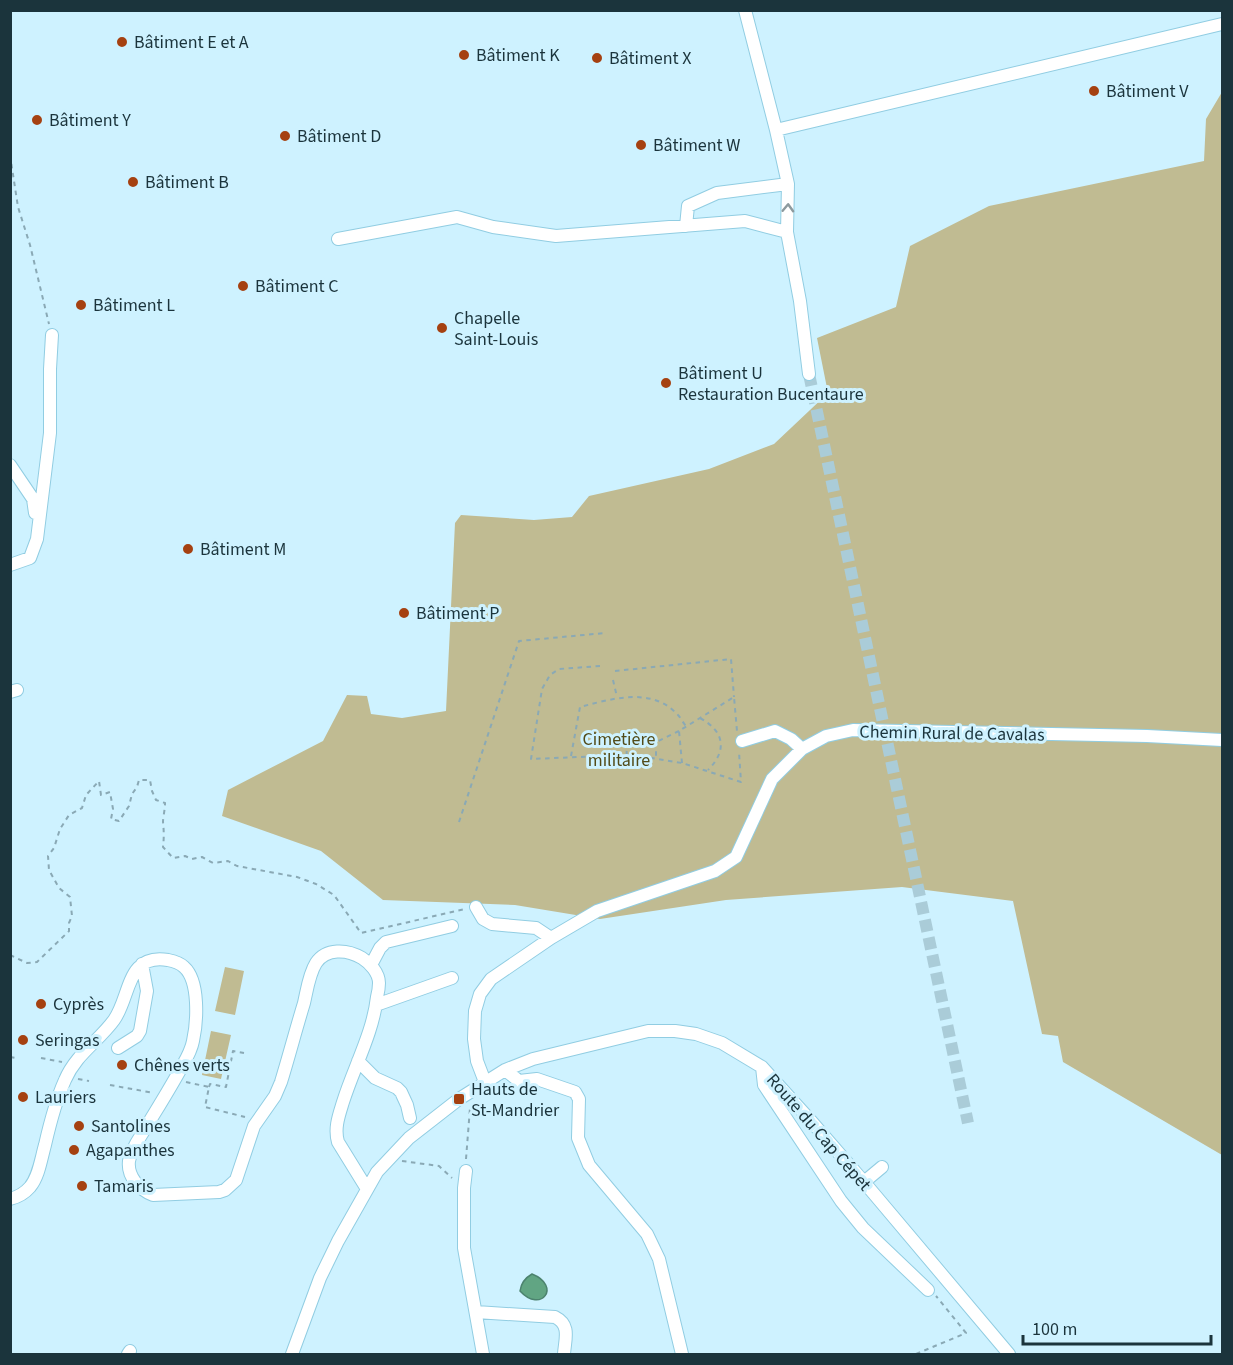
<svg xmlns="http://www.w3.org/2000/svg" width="1233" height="1365" viewBox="0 0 1233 1365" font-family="'Source Sans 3',sans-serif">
<rect width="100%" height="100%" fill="#cef2ff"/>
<!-- green -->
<path fill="#c0bb92" d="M1222,92V1155L1063,1062L1058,1036L1042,1034L1013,901L902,887L726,900L600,919L515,905L383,900L321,851L222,816L228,790L323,741L347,695L367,696L371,714L402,718L446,711L455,523L461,515L534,520L572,517L589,496L709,469L774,444L828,393L817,338L896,307L910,246L989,206L1204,161L1206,119Z
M225,967L244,971L235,1015L215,1011Z
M211,1031L231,1035L221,1079L202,1075Z"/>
<!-- water -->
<path fill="#61a583" stroke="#4c836e" stroke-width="1.5" d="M532,1274C562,1286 541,1314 520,1291C521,1283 525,1278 532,1274Z"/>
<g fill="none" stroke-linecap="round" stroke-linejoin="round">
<!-- minor-tunnel -->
<path stroke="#aaccd8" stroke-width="12" stroke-dasharray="12 6" stroke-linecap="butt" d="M809,374L968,1123"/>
<!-- minor casing -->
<g stroke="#91cde2" stroke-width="14">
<path id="minor" d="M745,10L776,130
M686,226L688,206L717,193L788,184L776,130L1222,24
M787,232L788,184
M338,239L457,217L493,227L556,236L745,221L787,232L800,301L809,374
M10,465L33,499L35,513
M10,565L30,558L37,539L50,433V369L52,335
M10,692L17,690
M742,741L775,731L791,739L802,749
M476,907L483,919L492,924L536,928L551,938
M371,965L380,948L386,942L452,926
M376,1005L452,978
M118,1048L137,1036L140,1031L147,991L142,964
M358,1061L375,1078L397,1088L401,1092L407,1105L410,1118
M762,1067L764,1085L841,1201L863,1228L928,1290
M505,1070L519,1081L537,1079L575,1092L579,1099L578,1138L589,1165L647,1234L659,1259L682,1354
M485,1082L477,1061L474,1039L475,1011L480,994L491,979L551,938L597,911L715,871L736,857L772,779L802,749L826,736L853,730L1147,736L1222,740
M466,1171L464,1188V1248L483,1354
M864,1182L882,1167
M10,1199C18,1197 24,1194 30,1187C39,1176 41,1159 45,1145C50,1123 56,1100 65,1080C76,1054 98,1042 114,1020C131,996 126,953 168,960C173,961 180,963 184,967C200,981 197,1023 193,1041C191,1052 185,1061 180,1070C169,1090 157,1109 145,1129C139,1139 131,1149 129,1161C127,1177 140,1190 153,1195L219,1192L225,1190L236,1180L254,1126L275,1096L281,1082C289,1056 296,1029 304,1003C307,990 309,974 316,963C326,948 347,949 362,958C370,963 379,973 379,983C379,988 378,993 377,997C373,1033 354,1067 343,1102C339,1115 334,1128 338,1142L367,1189
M476,1312L555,1317C571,1325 565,1339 564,1354
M128,1354L130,1351
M292,1354L320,1278L338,1241L377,1172L409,1138L459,1099L505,1070L533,1059L648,1031H675L696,1034L722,1043L762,1067L811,1121L864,1182L1009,1354"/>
</g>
<!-- path -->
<path stroke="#8aa9b5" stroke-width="2" stroke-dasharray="4.5 4.5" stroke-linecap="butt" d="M10,155L18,207L30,245L49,324
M600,666L559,669L550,675L542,689L531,759L626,755
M615,671L731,659L734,697
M613,680L617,697
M700,718C724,731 728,750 708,770
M679,731L650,745C637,733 622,743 628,760C635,768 646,768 652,758L682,763L741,782L739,752
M653,743L656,749V758
M571,756L580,707C611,699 652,686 678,715C681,718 683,723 686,726
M682,763L679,731L734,697L737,731
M459,822L519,641L605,633
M10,955L27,963L37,962L69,931V923L72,916L70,897L59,888L49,870L48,856L54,848L60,829L69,815L82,808L86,795L99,781L101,795L110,792L113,809L111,819L119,821L129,806L132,794L137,787L139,780H150L152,791L156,800L165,803C165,810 163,817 163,822C164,831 164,839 163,847L173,858L185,856L192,859L202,857L213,863L228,861L237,866L297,877L316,884L334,895L361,933L465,909
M10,1057L16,1058
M41,1058L62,1062
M78,1079L89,1081
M186,1082L209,1087L205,1107L245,1117
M110,1085L154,1093
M209,1087L210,1084L226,1087L233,1051L244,1053
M466,1159L470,1108
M402,1161L439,1166L452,1178
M916,1354L966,1333L936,1296"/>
<!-- minor -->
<use href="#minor" stroke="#fff" stroke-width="12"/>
</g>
<!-- one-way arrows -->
<defs><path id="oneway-chevron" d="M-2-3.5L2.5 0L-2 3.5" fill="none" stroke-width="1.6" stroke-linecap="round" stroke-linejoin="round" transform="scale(1.5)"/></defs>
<use stroke="#8d9a9e" href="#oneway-chevron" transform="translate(788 208) rotate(-88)"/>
<!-- markers -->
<g fill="#a54111" stroke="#cef2ff" stroke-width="2">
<circle cx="122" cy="42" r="6"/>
<circle cx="464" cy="55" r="6"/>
<circle cx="597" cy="58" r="6"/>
<circle cx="1094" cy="91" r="6"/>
<circle cx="37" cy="120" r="6"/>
<circle cx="285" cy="136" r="6"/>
<circle cx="641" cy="145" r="6"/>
<circle cx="133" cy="182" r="6"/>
<circle cx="243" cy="286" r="6"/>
<circle cx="81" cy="305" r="6"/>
<circle cx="442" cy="328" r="6"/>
<circle cx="666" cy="383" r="6"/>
<circle cx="188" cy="549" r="6"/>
<circle cx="404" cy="613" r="6"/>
<circle cx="41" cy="1004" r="6"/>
<circle cx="23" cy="1040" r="6"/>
<circle cx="122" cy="1065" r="6"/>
<circle cx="23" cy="1097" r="6"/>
<rect x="453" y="1093" width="12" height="12" rx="3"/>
<circle cx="79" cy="1126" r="6"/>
<circle cx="74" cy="1150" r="6"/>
<circle cx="82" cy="1186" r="6"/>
</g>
<g text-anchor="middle" stroke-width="6" stroke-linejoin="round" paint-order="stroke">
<!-- poi labels -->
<g font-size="18" fill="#1b343c" stroke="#cef2ff" text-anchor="start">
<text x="134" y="48">Bâtiment E et A</text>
<text x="476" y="61">Bâtiment K</text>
<text x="609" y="64">Bâtiment X</text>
<text x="1106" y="97">Bâtiment V</text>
<text x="49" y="126">Bâtiment Y</text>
<text x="297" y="142">Bâtiment D</text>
<text x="653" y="151">Bâtiment W</text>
<text x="145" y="188">Bâtiment B</text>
<text x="255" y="292">Bâtiment C</text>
<text x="93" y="311">Bâtiment L</text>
<text x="454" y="324">Chapelle<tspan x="454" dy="21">Saint-Louis</tspan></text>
<text x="678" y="379">Bâtiment U<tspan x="678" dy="21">Restauration Bucentaure</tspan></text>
<text x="200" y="555">Bâtiment M</text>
<text x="416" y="619">Bâtiment P</text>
<text x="53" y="1010">Cyprès</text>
<text x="35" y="1046">Seringas</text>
<text x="134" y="1071">Chênes verts</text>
<text x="471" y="1095">Hauts de<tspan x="471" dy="21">St-Mandrier</tspan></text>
<text x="35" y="1103">Lauriers</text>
<text x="91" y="1132">Santolines</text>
<text x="86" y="1156">Agapanthes</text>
<text x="94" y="1192">Tamaris</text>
</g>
<!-- street labels -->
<g font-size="18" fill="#1b343c" stroke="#cef2ff">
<text transform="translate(952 733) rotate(1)" y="6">Chemin Rural de Cavalas</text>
<text transform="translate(819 1132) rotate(49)" y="6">Route du Cap Cépet</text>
</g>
<!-- park labels -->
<g font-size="18" fill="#524b19" stroke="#cef2ff">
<text x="619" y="745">Cimetière<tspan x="619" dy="21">militaire</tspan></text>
</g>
</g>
<!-- border -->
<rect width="1233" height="1365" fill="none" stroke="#1b343c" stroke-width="24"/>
<!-- scale -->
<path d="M1023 1335v9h188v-9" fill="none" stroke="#1b343c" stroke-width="3"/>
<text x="1032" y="1335" font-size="18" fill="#1b343c" stroke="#cef2ff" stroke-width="4.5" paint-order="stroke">100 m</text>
</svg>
